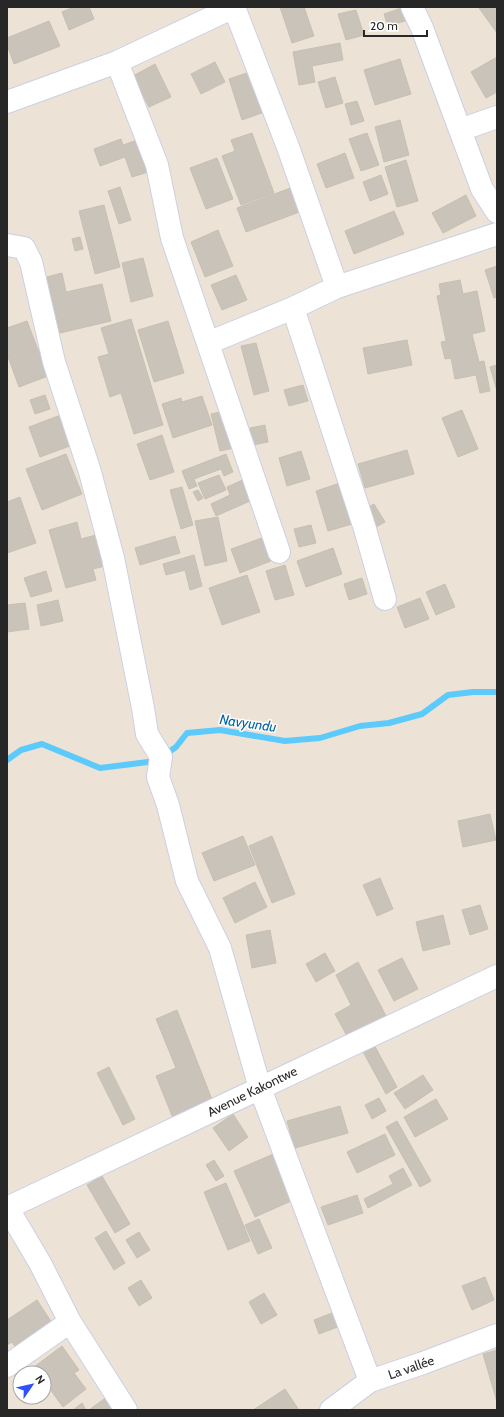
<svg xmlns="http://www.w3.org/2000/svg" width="504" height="1417" viewBox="0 0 504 1417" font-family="Cabin,sans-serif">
<rect width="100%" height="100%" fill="#ece3d6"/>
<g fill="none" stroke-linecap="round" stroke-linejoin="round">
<!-- stream -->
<path stroke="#5ccbfb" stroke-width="6" d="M163,756L176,747L187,733L220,730L285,741L320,738L360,726L389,723L422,714L448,695L473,692H497
M7,760L21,750L42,744L100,768L156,761"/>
</g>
<!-- building -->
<path fill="#cac3ba" stroke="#c7c0b0" d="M74,7H89L94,19L69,30L62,12Z
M280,7H304L314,36L292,43Z
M405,7L408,20L388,26L384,14Z
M481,7H497V33L479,8Z
M356,10L364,35L346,40L338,14Z
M49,21L60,46L14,64L7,45V38Z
M340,43L343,60L312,66L315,82L299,85L293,52Z
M497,57V92L486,98L471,72Z
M400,59L411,94L375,105L364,70Z
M215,62L225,82L201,94L191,74Z
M155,64L171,97L149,107L133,76Z
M256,70L270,110L242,120L229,79Z
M335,77L343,103L326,108L318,82Z
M357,101L364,121L351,125L345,104Z
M400,120L409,155L384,162L375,127Z
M252,133L274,193L241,205L222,156L235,151L231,140Z
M367,133L379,165L361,171L349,139Z
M143,138L155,170L132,177L125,157L100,166L94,149L121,139L123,145Z
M345,153L354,178L326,188L317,164Z
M217,158L233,199L206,209L190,168Z
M406,160L418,201L397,207L385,167Z
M381,175L388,194L370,201L363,182Z
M120,187L131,220L119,224L108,191Z
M293,187L302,211L246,232L237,208Z
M466,195L476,216L443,233L432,213Z
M104,205L120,267L95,274L79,211Z
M394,211L404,234L354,254L345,231Z
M218,230L233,266L205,277L191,242Z
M80,237L83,249L75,251L72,239Z
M143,258L153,296L131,302L122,263Z
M497,266V297L494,298L485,270Z
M62,273L66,292L102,284L111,321L60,333L47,277Z
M236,275L247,300L222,310L211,285Z
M460,280L463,294L477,291L485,331L472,334L479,362L484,361L490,391L480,393L476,375L455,379L451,358L445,359L441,342L446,341L437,296L441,295L439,284Z
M131,319L163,425L134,434L121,393L110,397L98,357L109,354L101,328Z
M27,321L48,376L19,387L7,354V328Z
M168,321L184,373L154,382L138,330Z
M407,340L412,365L368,374L363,348Z
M256,343L269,391L254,395L241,346Z
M497,365V391L490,367Z
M303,385L308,401L289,406L284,390Z
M45,395L50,409L35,414L30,400Z
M202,396L212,425L173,438L162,404L181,398L182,402Z
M230,410L239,447L220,451L211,414Z
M462,410L478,449L458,457L442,418Z
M66,413L78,443L40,457L29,427Z
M265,425L268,442L253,445L250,428Z
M162,435L174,472L150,480L137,444Z
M407,450L414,474L365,488L358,464Z
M301,451L310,479L287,486L279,458Z
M66,454L82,494L42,510L26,469Z
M226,454L233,472L224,476L221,469L194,479L197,486L189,489L182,471Z
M219,475L226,490L205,499L198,483Z
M247,478L257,498L216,516L211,504L230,495L227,487Z
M346,481L359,522L328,531L316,491Z
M182,487L193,525L181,529L170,490Z
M198,490L203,498L198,501L193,492Z
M20,497L36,543L7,553V502Z
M374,504L385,522L376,527L365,509Z
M218,517L227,561L205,566L195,521Z
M77,522L81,539L96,535L105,566L93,569L96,580L66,588L49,530Z
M311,525L316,543L299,547L294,529Z
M175,536L180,553L140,565L135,548Z
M262,538L271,561L240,573L231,549Z
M333,548L342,574L306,587L297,561Z
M194,555L202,586L190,590L185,570L166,575L163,564Z
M285,565L294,595L275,600L266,571Z
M46,571L52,591L31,597L24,578Z
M247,575L260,612L222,625L209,588Z
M362,578L367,594L349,600L344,584Z
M445,584L455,607L436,615L426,592Z
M420,598L429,619L405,628L397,607Z
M58,600L63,621L41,626L37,605Z
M25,603L29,629L7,632V605Z
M490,814L496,840L463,847L458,821Z
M243,836L255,865L214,881L202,853Z
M272,836L295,894L272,903L249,846Z
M380,878L393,909L377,916L363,885Z
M255,882L267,907L235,923L223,898Z
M480,905L488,929L470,935L462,910Z
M443,915L450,944L423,951L416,922Z
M270,930L276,963L252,968L246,935Z
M325,953L335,971L316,982L306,964Z
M402,958L418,989L394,1001L378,970Z
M358,962L386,1016L347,1036L335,1014L351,1005L336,975Z
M177,1010L213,1102L173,1118L156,1076L176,1068L156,1019Z
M372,1041L397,1087L386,1094L361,1048Z
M109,1067L135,1119L123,1125L97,1073Z
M423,1075L433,1090L405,1109L394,1093Z
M379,1098L386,1111L372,1119L365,1105Z
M436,1099L448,1119L415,1137L404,1117Z
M340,1106L348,1133L295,1148L287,1121Z
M233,1114L248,1137L229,1151L213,1128Z
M397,1121L431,1181L420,1187L386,1127Z
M385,1134L395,1155L357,1173L347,1152Z
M278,1152L298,1198L255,1217L234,1171Z
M214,1160L224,1176L216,1181L206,1165Z
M403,1168L412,1185L368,1208L364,1199L393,1184L389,1176Z
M102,1176L130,1224L115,1233L87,1185Z
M226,1183L250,1241L228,1250L204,1192Z
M357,1195L363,1213L328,1225L321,1207Z
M259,1219L272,1248L258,1254L245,1225Z
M106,1231L125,1263L114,1270L95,1238Z
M139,1232L150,1250L137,1258L126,1240Z
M485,1277L494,1300L472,1310L462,1286Z
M141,1280L152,1298L139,1306L128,1288Z
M264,1293L277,1315L261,1324L249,1302Z
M37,1300L54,1326L18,1351L12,1342L7,1345V1320Z
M337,1311L343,1325L319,1334L314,1320Z
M62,1346L79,1370L74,1373L86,1389L63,1407L44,1381V1373H38L34,1367Z
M497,1350V1402L483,1354Z
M285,1389L299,1410H253Z
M111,1394L118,1410H89Z
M82,1403L86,1410H73Z"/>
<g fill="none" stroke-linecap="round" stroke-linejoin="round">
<!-- minor casing -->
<g stroke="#cccfe3" stroke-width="24">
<path id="minor" d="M412,7L422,28L482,189L497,212
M117,62L157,165L172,238L279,552
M7,102L117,62L234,7L288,147L337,287
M460,130L497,117
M7,245L24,248L31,262L54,362L90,472L113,558L143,708L147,734L161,757L158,777L168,805L187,881L220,948L260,1088L370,1381
M293,308L365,529L385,599
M208,343L293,308L337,287L497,234
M7,1207L40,1263L70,1322L126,1410
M7,1208L497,976
M7,1366L70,1322
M331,1410L370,1381L423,1363L497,1335"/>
</g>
<!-- minor -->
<use href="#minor" stroke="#fff" stroke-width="22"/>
</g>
<g text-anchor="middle" stroke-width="3" stroke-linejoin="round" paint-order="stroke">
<!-- street labels -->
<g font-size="13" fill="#272727" stroke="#fff">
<text transform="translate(252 1091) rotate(-26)" y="5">Avenue Kakontwe</text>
<text transform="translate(411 1367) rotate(-19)" y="5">La vallée</text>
</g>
<!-- water labels -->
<g font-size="14" font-style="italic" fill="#0065a2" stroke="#fff">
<text transform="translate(248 723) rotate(8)" y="5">Navyundu</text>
</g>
</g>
<!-- border -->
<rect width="504" height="1417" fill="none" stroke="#272727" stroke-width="16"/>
<!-- north arrow -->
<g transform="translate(32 1385) rotate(56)"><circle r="19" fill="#ffffff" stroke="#a9a9a9"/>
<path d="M0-3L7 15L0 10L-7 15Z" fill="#304fff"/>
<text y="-6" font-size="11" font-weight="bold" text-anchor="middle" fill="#272727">N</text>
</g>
<!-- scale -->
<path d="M364 30v6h63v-6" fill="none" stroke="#272727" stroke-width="2"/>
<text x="370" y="30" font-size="12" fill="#272727" stroke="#ffffff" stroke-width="3" paint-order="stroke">20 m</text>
</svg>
